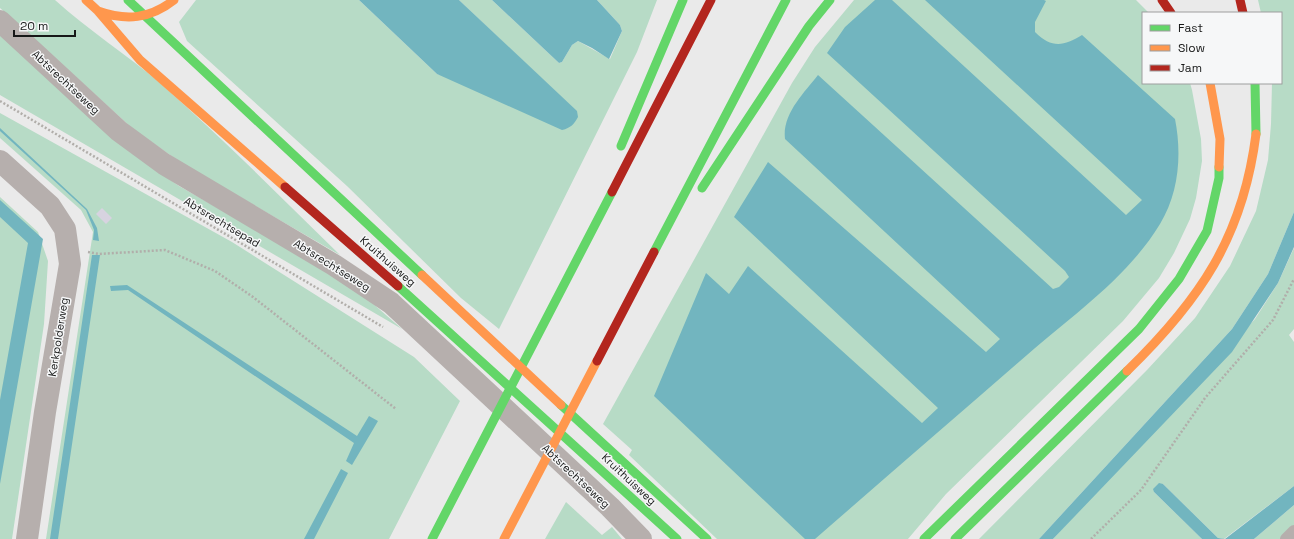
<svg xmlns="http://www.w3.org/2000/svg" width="1294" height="539" viewBox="0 0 1294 539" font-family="'Space Grotesk',sans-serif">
<rect width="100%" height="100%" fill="#eaeaea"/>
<!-- green -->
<path fill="#b7dbc6" d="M0,0H55C88,30 126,54 160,83C222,138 281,197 340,255L183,164L133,129L0,8Z
M196,0H359L437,74L576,111L459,0H492L559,63L562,62L572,45L578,41L610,59L622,31L620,25L597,0H657L637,52L499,329L461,298L347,186L187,41L179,22Z
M854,0H1136L1149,13H1143V83H1190L1192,90L1201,139L1202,161L1196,198L1190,219L1174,253L1159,278L1123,321L946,494L908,539H717L629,455L632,450L603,424L792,83L815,47Z
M1258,0H1294V212L1268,274L1232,329L1039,539H979L1147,370L1195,318L1230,266L1256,211L1268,160L1271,124L1272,83H1281V13H1261Z
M0,35L130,152L179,186L323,268L363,295L402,329L0,95Z
M0,113L232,242L414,357L460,401L389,539H46L93,232L81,210L0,138Z
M0,197L38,232L48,261L44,324L12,539H0Z
M1294,248V329L1289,335L1294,342V486L1224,539L1218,538L1163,484L1154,492L1202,539H1053L1255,319L1278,283Z
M566,502L602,535L612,527L622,539H545Z
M1294,505V539H1254Z"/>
<!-- water -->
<path fill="#72b5bf" d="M359,0H459L577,111L578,117C574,124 571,128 562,130L437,74Z
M492,0H597L620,25L622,31L609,59L592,48L578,41L572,45L562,62L559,63Z
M875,0H892L1126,215L1142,200L925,0H1044L1046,1L1035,22V32C1052,49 1064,46 1082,35L1175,119C1182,154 1179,193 1160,224C1128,277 1073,315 1027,355C956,417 885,478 815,539H805L654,396L706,273L729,294L748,266L922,423L938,408L734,217L768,162L986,352L1000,339L785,139C782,114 804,93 818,75L1053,289L1059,287L1069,277L1065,271L827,53L845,27Z
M0,128L87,209L97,228L99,241L93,240L94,230L86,210L0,131Z
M0,200L43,239L0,484V400L28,243L0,217Z
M1294,212V247L1278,283L1232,352L1053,539H1039L1232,329L1268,274Z
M92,255H100L58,539H50Z
M127,285L357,436L369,416L378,421L352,465L346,461L354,443L128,290L111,291L110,286Z
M341,469L348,473L314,539H304Z
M1159,483L1163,484L1218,538L1225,539L1294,486V505L1254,539H1202L1154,492L1153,489Z"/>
<!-- building -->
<path fill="#d7d3e0" d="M102,208L112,218L106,224L96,214Z"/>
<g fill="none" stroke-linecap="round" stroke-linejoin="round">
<!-- path -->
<path stroke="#b1aeaa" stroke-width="2.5" stroke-dasharray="2 2" stroke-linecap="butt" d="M0,101L383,327
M88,252L99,254L165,250L215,271L253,297L396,409
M1091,539L1141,490L1205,398L1273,320L1294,279"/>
<!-- lane -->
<path stroke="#b6afad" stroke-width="12" d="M1286,539L1294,531"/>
<!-- street -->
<path stroke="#b6afad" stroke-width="22" d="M0,21L119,131L164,164L334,265L391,303L610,507L641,539
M0,161L50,206L65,229L70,264L45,412L27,539"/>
<!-- fast -->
<path stroke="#63d668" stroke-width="9" d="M128,0L422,275
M1255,83L1256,134
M621,146L683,0
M702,188L809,26L830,0
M654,252L786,0
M398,286L677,539
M561,405L707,539
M432,539L612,192
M924,539L1139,329L1179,279L1207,231L1219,178V167
M955,539L1127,371"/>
<!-- slow -->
<path stroke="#ff974d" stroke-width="9" d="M86,0L98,11L140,60L285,187
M98,11C126,21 150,19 174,0
M1210,83L1220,139L1219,167
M422,275L561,405
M1127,371C1200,300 1243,237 1256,134
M504,539L597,361"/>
<!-- jam -->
<path stroke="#b3261e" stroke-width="9" d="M1162,0L1171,13
M1240,0L1243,13
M285,187L398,286
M612,192L711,0
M597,361L654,252"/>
</g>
<g text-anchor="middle" stroke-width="3" stroke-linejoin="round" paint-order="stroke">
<!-- street labels -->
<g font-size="11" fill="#171818" stroke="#f6f7f8">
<text transform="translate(66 82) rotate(43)" y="4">Abtsrechtseweg</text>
<text transform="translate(222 222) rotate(31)" y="4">Abtsrechtsepad</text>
<text transform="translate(388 261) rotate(41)" y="4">Kruithuisweg</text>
<text transform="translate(332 265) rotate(32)" y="4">Abtsrechtseweg</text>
<text transform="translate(58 337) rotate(-81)" y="4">Kerkpolderweg</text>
<text transform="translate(576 476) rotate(43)" y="4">Abtsrechtseweg</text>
<text transform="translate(629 479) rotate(43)" y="4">Kruithuisweg</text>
</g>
</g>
<!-- legend -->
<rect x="1142" y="12" width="140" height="72" fill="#f6f7f8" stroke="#9d9e9e"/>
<rect x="1150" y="25" width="20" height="6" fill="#63d668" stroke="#9d9e9e"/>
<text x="1178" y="32" font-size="12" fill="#171818">Fast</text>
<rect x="1150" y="45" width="20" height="6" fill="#ff974d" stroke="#9d9e9e"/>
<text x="1178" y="52" font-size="12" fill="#171818">Slow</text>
<rect x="1150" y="65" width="20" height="6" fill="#b3261e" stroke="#9d9e9e"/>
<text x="1178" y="72" font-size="12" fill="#171818">Jam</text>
<!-- scale -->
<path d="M14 30v6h61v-6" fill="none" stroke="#171818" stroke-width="2"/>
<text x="20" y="30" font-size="12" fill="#171818" stroke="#f6f7f8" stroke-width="3" paint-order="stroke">20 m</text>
</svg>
